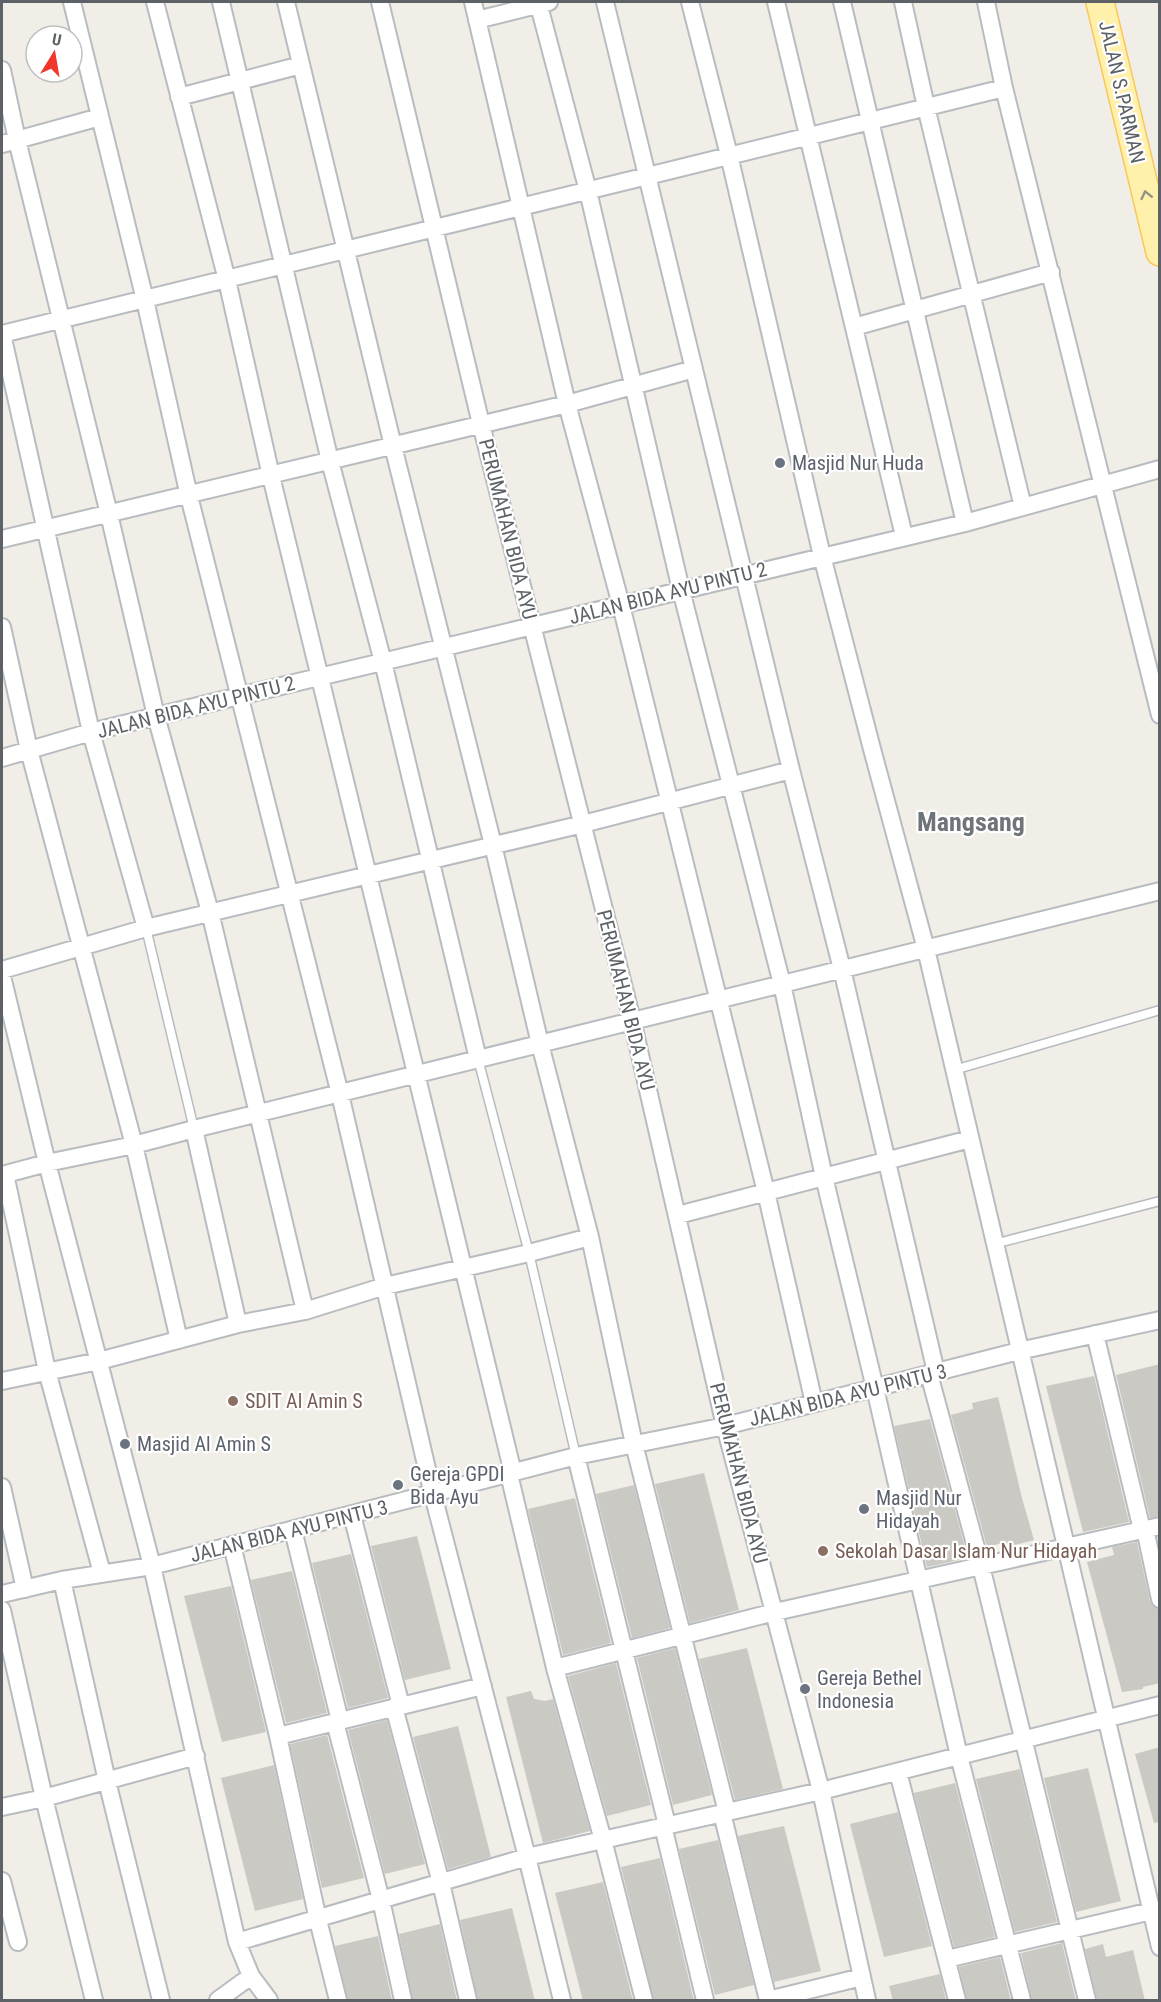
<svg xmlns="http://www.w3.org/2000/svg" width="1161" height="2002" viewBox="0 0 1161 2002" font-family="'Roboto Condensed',sans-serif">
<rect width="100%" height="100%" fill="#f0eee6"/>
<!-- building -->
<path fill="#cbc9c3" d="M1160,1364V1516L1150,1518L1116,1375Z
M1094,1376L1129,1522L1083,1532L1046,1386Z
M998,1397L1022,1498L1034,1540L1008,1547L1006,1542L987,1547L951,1415L973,1409L972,1403Z
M930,1419L968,1558L927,1567L894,1426Z
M704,1473L739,1610L690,1623L655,1484Z
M634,1485L670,1628L632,1638L596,1494Z
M575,1498L611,1643L563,1655L528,1509Z
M417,1536L451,1669L405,1680L371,1546Z
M1137,1542L1150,1601L1153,1606L1160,1609V1683L1143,1687V1689L1122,1692L1087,1562L1114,1555L1112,1547Z
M351,1554L388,1698L348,1708L312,1563Z
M292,1571L327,1713L286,1723L251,1580Z
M231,1586L266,1732L222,1742L184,1596Z
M675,1648L712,1795L673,1805L637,1658Z
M747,1648L783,1789L735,1800L699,1659Z
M616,1663L651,1805L607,1816L568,1676Z
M531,1691L534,1699L545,1701L553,1699L590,1831L543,1843L506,1697Z
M387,1720L425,1864L385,1874L348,1730Z
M458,1726L491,1857L448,1869L413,1737Z
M327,1735L364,1878L322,1888L290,1744Z
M1160,1747V1822L1154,1823L1135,1754Z
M274,1765L303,1899L255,1911L221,1778Z
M1088,1768L1121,1901L1076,1912L1044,1778Z
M1020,1769L1057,1922L1015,1932L976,1779Z
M955,1783L995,1937L954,1947L914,1793Z
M898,1812L932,1946L884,1957L850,1824Z
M784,1826L821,1971L774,1982L738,1836Z
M718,1840L754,1985L715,1995L679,1849Z
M660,1858L694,2001H654L621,1867Z
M603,1882L633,2001H583L573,1962L555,1893Z
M512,1908L535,2001H478L460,1920Z
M440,1924L457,2001H413L399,1934Z
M378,1936L392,2001H348L335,1946Z
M1062,1943L1076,2001H1032L1021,1953Z
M1103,1944L1106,1957L1133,1950L1145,2001H1097L1085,1949Z
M1000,1957L1011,2001H967L959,1967Z
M940,1974L946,2001H893L889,1986Z"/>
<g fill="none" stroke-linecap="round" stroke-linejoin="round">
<!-- lane casing -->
<g stroke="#b8bcc0" stroke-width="11">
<path id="lane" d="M146,928L194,1129
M478,1059L529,1253L576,1456
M954,1070L1160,1010
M994,1244L1160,1201"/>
</g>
<!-- street casing -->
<g stroke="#b8bcc0" stroke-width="20">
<path id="street" d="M72,2L145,300L189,496L340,1094L433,1495L527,1857L562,2000
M155,2L227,280L271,476L513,1473
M221,2L330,461L383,662L478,1059
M286,2L393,446L493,845L540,1044L590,1237L634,1444L727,1812
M380,2L481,424L632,1020L725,1426L821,1791L867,2000
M473,2L567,404L621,605L766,1192L814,1403
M538,2L588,191L681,590L782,984L824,1177L875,1388L959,1756L1022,2000
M605,2L791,770L842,969L936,1372
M690,2L729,155L822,556L872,749L926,949L1160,1947
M776,2L904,536
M842,2L965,523
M903,2L926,107L1023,507
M986,2L1004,88L1160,715
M477,20L549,2
M2,70L17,140L109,514L156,716L210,912L305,1311
M179,97L301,65
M2,144L100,117
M854,327L1051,272
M2,334C336,254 670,170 1004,88
M2,334L91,732L146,928
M2,539L567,404L694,369
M2,627L29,750L134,1145L179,1340
M2,758L91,732L239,696L965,523L1160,469
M2,970L146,928L583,824L791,770
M2,976L47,1163L152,1566L237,1942L251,1976L269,2000
M194,1129L238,1324
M5,1174L47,1371L102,1573
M2,1175L47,1163L134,1145L194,1129L1160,891
M678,1215L970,1139
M1095,1334L1142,1530
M929,1374L981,1566L1087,2000
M2,1381L99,1361L238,1324L305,1311L385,1286L529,1253L590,1237
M576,1456L667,1825
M509,1474L555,1668L603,1840L644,2000
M2,1487L25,1589
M352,1515L401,1706
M1145,1529L1160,1599
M293,1530L340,1721
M232,1545L278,1736L318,1920L338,2000
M62,1580L107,1781L161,2000
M2,1594L62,1580L152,1566L576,1456L725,1426L1019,1351L1160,1320
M2,1610L44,1798L94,2000
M555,1668L775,1612L1160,1526
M394,1707L441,1883L468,2000
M335,1722L381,1900L403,2000
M278,1736L483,1686
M898,1772L957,2000
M2,1807L44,1798L196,1756
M722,1813L768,2000
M663,1826L705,2000
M2,1881L18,1942
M237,1942L527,1857L821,1791L1160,1705
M947,1959L1160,1909
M218,2000L251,1976
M768,2000L862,1977"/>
</g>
<!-- primary casing -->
<g stroke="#f8c758" stroke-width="30">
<path id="primary" d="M1100,2L1160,252"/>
</g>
<!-- lane -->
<use href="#lane" stroke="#fff" stroke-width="8"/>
<!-- street -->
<use href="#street" stroke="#fff" stroke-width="16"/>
<!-- primary -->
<use href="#primary" stroke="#fff0ac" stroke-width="27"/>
</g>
<!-- one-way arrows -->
<defs><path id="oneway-chevron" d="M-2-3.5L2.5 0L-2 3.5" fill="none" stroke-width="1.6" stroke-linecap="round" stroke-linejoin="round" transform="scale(1.5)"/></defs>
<use stroke="#96947f" href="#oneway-chevron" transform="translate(1146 195) rotate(-103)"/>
<!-- markers -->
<g fill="#6b7280" stroke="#fff" stroke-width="2">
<circle cx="780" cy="463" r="6"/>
<circle cx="125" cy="1444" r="6"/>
<circle cx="398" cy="1485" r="6"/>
<circle cx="864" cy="1509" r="6"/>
<circle cx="805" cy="1689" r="6"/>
</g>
<g fill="#8d6e63" stroke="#fff" stroke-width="2">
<circle cx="233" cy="1401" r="6"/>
<circle cx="823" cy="1551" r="6"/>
</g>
<g text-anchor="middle" stroke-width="4.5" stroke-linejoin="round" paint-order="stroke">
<!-- street labels -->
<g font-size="20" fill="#5d6267" stroke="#fff">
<text transform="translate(1122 92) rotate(77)" y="7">JALAN S.PARMAN</text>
<text transform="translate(508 529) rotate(76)" y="7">PERUMAHAN BIDA AYU</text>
<text transform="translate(668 593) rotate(-14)" y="7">JALAN BIDA AYU PINTU 2</text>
<text transform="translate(196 707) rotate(-14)" y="7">JALAN BIDA AYU PINTU 2</text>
<text transform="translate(626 1000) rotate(76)" y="7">PERUMAHAN BIDA AYU</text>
<text transform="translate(848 1395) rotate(-14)" y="7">JALAN BIDA AYU PINTU 3</text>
<text transform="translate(739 1473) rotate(76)" y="7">PERUMAHAN BIDA AYU</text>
<text transform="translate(289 1531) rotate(-14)" y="7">JALAN BIDA AYU PINTU 3</text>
</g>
<!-- worship labels -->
<g font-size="20" fill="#5b616d" stroke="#fff" text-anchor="start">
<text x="792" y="470">Masjid Nur Huda</text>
<text x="137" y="1451">Masjid Al Amin S</text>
<text x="410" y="1481">Gereja GPDI<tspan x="410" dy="23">Bida Ayu</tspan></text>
<text x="876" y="1505">Masjid Nur<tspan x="876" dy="23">Hidayah</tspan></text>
<text x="817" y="1685">Gereja Bethel<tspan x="817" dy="23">Indonesia</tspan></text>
</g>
<!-- education labels -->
<g font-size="20" fill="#785e54" stroke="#fff" text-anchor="start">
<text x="245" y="1408">SDIT Al Amin S</text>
<text x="835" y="1558">Sekolah Dasar Islam Nur Hidayah</text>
</g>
<!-- district labels -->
<g font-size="26" font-weight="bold" fill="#6e7479" stroke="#fff">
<text x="971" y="831">Mangsang</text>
</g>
</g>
<!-- border -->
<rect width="1161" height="2002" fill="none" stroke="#5d6267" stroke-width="6"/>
<!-- north arrow -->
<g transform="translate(54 54) rotate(11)"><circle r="28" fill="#ffffff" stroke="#bec0c2" stroke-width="1.5"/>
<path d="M0-4.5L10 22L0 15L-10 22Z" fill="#f1362b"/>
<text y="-9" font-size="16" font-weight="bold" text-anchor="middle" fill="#5d6267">U</text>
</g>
</svg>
